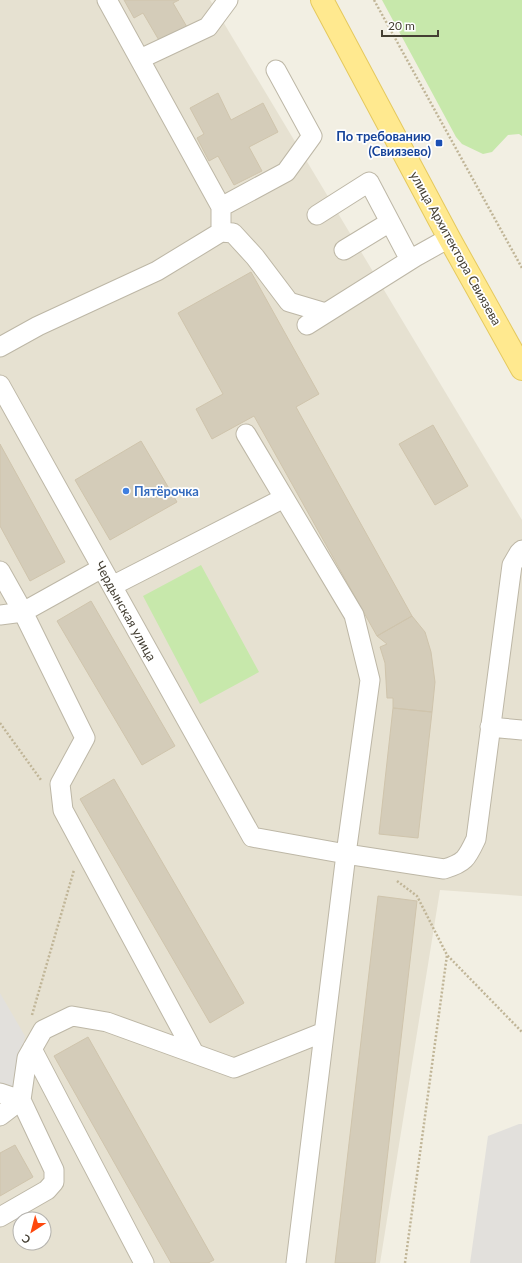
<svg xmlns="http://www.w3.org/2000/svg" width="522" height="1263" viewBox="0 0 522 1263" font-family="Lato,sans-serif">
<rect width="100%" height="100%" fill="#f2efe3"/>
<!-- residential -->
<path fill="#e6e1d1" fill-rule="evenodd" d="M0,0H210L522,520V896L440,890L380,1263H0ZM20,1219H44V1243H20Z"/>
<!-- green -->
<path fill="#c7e8ab" d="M382,0H522V136L519,134L508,135L492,152L483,154L462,144L456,137Z
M201,565L259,672L200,704L143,596Z"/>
<!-- parking -->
<path fill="#e2e0dc" d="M0,993L25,1036L15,1090L0,1099Z
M519,1124H522V1263H470L488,1136Z"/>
<!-- building -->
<path fill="#d4ccb9" stroke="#cfc4ac" d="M124,0H179L173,3L187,27L160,42L143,13L134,18Z
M218,93L231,120L263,103L278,132L249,147L262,171L234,185L218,156L209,161L197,138L204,134L190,108Z
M251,272L319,394L296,407L412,616L377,636L254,416L212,439L196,409L223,394L178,313Z
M433,425L468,486L435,505L399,444Z
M141,441L177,502L110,540L75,480Z
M0,444L65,562L30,581L0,526Z
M91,601L175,746L142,765L57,621Z
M412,616L425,632L431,652L435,682L432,712L393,708V698H387L385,663L380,647L387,644L377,636Z
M393,708L432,712L418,838L379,834Z
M114,779L244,1003L210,1023L80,799Z
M378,896L417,901L375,1263H335Z
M88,1037L214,1260L208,1263H171L54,1056Z
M15,1145L33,1177L0,1196V1153Z"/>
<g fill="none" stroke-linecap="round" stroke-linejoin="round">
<!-- minor casing -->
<g stroke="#bdb7a6" stroke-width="21">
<path id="minor" d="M140,59L208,27L228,0
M221,207L286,172L312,136L276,70
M317,215L369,182L410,260
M221,232L233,233L255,257L289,302L326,313
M344,250L390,222
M307,325L415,257L449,238
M0,347L38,326L157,271L221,232V207L107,0
M0,385L252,837L346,854L444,869C465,863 467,858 476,839L512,565L519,553L522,550
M246,434L354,615L370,680L346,854L296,1263
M0,571L23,612L85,738L60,784L63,810L194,1053
M112,586L284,498
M0,615L23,612L102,568
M490,727L522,730
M32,1049L144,1263
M0,1093L21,1100
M0,1116L21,1100
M0,1217L47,1190L54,1182V1170L21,1100L27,1058L43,1030L72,1016L107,1022L234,1068L324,1032"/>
</g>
<!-- major casing -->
<g stroke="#e5c95e" stroke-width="24">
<path id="major" d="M322,0L449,238L522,369"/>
</g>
<!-- path -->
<path stroke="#c0b597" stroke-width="2.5" stroke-dasharray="2 2" stroke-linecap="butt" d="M374,0L522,268
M0,723L41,780
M397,881L417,896L447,955L522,1032
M32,1015L74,870
M405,1263L447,955"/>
<!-- minor -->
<use href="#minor" stroke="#fff" stroke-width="19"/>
<!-- major -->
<use href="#major" stroke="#ffe98f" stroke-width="22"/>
</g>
<!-- markers -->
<rect fill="#1a4fb4" stroke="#fff" stroke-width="1.5" x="435" y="139" width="8" height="8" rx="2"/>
<circle fill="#3f7fe0" stroke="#fff" stroke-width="1.5" cx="126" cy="491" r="4"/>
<g text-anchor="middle" stroke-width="3.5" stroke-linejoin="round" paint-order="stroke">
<!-- transit labels -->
<g font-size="13" font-weight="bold" fill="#164399" stroke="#fff" text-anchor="end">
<text x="431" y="141">По требованию<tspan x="431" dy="15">(Свиязево)</tspan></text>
</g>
<!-- street labels -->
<g font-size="13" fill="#443f33" stroke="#fff">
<text transform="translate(456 248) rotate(61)" y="5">улица Архитектора Свиязева</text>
<text transform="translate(126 611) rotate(61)" y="5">Чердынская улица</text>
</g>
<!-- shop labels -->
<g font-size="13" font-weight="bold" fill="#366cbe" stroke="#fff" text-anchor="start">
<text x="134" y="496">Пятёрочка</text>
</g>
</g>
<!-- north arrow -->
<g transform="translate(32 1231) rotate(216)"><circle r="19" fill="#ffffff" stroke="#b4b2ad"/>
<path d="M0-3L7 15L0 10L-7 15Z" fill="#fe480e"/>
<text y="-6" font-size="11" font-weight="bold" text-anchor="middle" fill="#443f33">С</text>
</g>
<!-- scale -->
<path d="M382 30v6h56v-6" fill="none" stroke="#443f33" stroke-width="2"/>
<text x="388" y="30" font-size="12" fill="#443f33" stroke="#ffffff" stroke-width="3" paint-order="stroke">20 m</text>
</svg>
